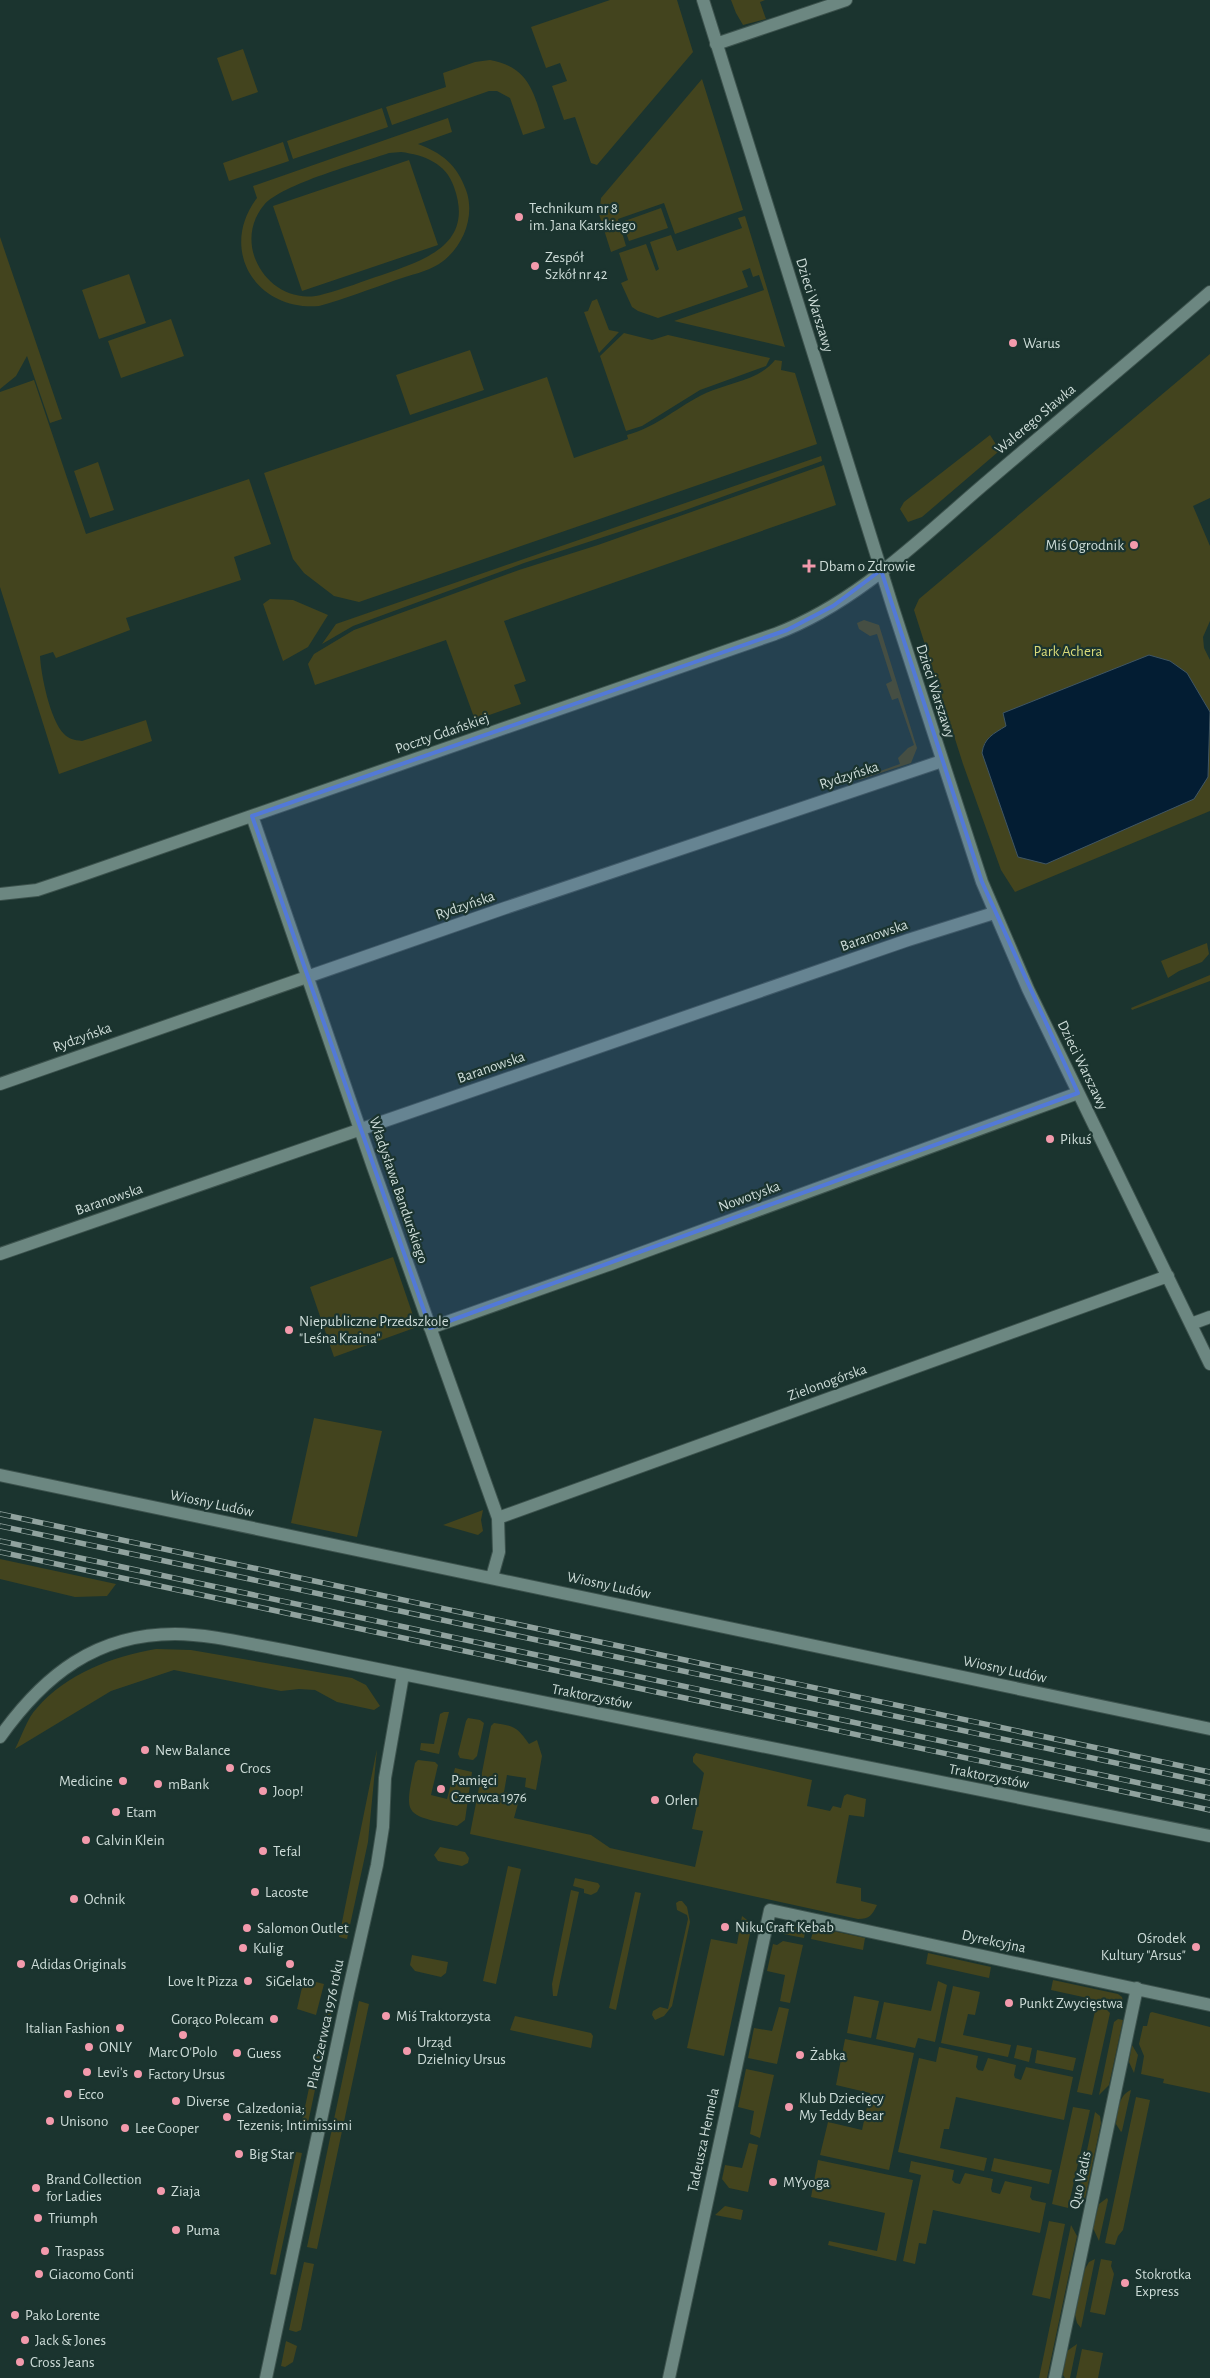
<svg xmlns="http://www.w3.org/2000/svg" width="1210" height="2378" viewBox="0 0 1210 2378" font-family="'Alegreya Sans',sans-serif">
<rect width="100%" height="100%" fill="#1b342f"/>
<!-- green -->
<path fill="#43441e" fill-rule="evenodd" d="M610,0H677L693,52L597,165L591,163L575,117L564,120L552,86L567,81L560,63L546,68L531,27Z
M731,0H765L760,2L766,19L743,25L736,13Z
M243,49L258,92L232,101L217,58Z
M490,60C530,67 534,94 545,128L523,135L510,98L497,91H489L392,125L386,107L446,87L443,73L475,62Z
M702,79L743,210L675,234L664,203L618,219L626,246L611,252L599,214L601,198Z
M382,108L388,127L293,159L287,141Z
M448,118L452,132L418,144C442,153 457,165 466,190C476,217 462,249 439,264C426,272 410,275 396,280C370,289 345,299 319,306C256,311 218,250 257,198L253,186ZM401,152C424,155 446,163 454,187C475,245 424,260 382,275C363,281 344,289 324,294C273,310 229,247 264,205C282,184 360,163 389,153Z
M283,142L289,161L229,181L223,163Z
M409,160L438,245L302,291L273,206Z
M661,208L668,228L629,241L622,222Z
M745,216L785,347L674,321L764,290L759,275L753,277L750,268L742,271L748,287L658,318L638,311L632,307L621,283L628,280L619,253L646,244L656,271L659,269L650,242L671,235L677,251L742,228L738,218Z
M0,237L62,419L50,423L27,356L16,376L0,389Z
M129,274L146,323L99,339L82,290Z
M597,299L609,330L619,332L599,353L584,312L588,311L592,301Z
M171,319L184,356L121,378L108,341Z
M624,333L652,340L668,335L770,358L766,366L700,390L642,426L626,431L600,356Z
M470,350L484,390L410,415L396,375Z
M1210,354V498L1193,506L1210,546V621L1203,637L1204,648L1210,660V811L1015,892L1001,870L963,764L914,610L919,599Z
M775,360L782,361L781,370L795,373L817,444L359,602L334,596L304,573L293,559L264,473L547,377L574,458L628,439L627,435C659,426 678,406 706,393C728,383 760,380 775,360Z
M34,380L86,534L249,479L271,544L234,557L241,580L126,618L130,630L56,658L53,652L40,656C41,675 50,720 64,734C69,739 74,740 82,741L146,720L152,741L59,774L0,587V392Z
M990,435L999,449L998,452L922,517L908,522L900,509L904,502Z
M821,456L822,461L680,512L524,563L353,626L322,644L336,624Z
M98,462L114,510L90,518L74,471Z
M824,465L836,505L504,621L526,681L514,685L521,704L475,720L446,640L315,685L308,664L314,654L354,630L519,570L598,545Z
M270,599L293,600L328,615L308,647L283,661L263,604Z
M864,620L879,625L917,748L911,763L859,780L857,776L859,772L866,769L869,775L900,764L898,758L908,748L914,745L898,698L892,700L886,684L892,681L877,634L870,636L859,629L857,623Z
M1207,943L1209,954L1202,962L1179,971L1168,978L1161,961Z
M1210,975V981L1132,1010L1131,1008Z
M393,1257L417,1327L334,1357L310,1287Z
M314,1418L382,1431L357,1537L291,1523Z
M483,1510L481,1520L483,1531L478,1535L443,1525Z
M0,1559L116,1584L107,1596L75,1597L0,1579Z
M156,1649L191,1650L352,1678L366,1685L380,1706L374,1710L337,1702L315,1690L299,1689L281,1691L174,1670L111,1691L15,1749C22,1736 27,1718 37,1708C66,1674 113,1656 156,1649Z
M444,1712H449L439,1754L420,1750L421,1743L434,1744L440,1714Z
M468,1718L480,1720L484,1723L477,1756L473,1760L460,1758L458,1754L466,1721Z
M494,1723C515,1726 517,1727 529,1744L537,1740L542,1756L536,1790L525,1787L526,1778L507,1775L504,1792L520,1796L514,1818L591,1835L610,1848L695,1867L703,1831L692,1829L704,1773L693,1762V1757L696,1753L812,1780L807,1806L830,1811L833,1806L841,1808L844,1796L847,1794L866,1799L864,1817L849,1815L836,1883L861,1888V1901L877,1905C872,1915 870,1919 858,1919L470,1834L491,1726Z
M377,1749L368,1842L347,1939L339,1937Z
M418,1760L435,1762L438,1765L431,1795L447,1799L455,1768L472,1772L465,1820L457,1826C403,1814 404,1817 415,1763Z
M440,1847L465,1852L469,1858L468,1863L462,1866L438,1861L434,1855Z
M508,1866L521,1869L496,1984L483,1981Z
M575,1878L598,1883L600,1886L597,1892L591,1895L584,1893V1889L573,1886Z
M571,1890L579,1892L557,1996H553L552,1984Z
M635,1892L641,1893L616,2010L609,2008Z
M679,1901H682L687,1907L690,1922L672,2006L664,2016L655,2020L652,2015L653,2011L660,2007L668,2009L688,1919L687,1915L677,1910L676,1903Z
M742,1916L751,1923V1929L724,2056L687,2048L711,1939L737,1944Z
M794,1923L806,1926L804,1938L778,1933L781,1928Z
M814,1927L865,1938L863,1950L811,1939Z
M783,1941L803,1945L790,2003L780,2001L785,1975L767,1971L773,1944L777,1945Z
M928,1953L991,1967L989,1978L926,1964Z
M412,1955L448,1962L446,1973L441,1977L415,1971L410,1965Z
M304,1979L324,1984L316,2015L297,2009Z
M1053,1980L1118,1994L1122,1997L1124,2006L1051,1990Z
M938,1981L947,1985L935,2042L918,2038L915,2048L876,2039L884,2002L931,2011Z
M953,1986L980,1992L975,2015L968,2014L963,2035L1011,2045L1008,2057L941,2043Z
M329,1994L335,1995L308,2123L302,2121Z
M854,1996L879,2001L871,2038L847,2033Z
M359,2001L369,2004L317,2249L307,2247Z
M779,2007L789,2009L777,2064L748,2058L754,2028L772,2031Z
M1096,2007L1107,2010L1110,2013L1092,2095L1077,2092Z
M1152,2012L1210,2027V2093L1163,2083L1164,2079L1141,2074L1144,2056L1139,2044L1143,2026H1147L1150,2013Z
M515,2016L591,2033L593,2036L591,2048L510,2030Z
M1118,2019L1123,2020L1109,2085L1099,2095L1114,2022Z
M845,2039L914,2053L889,2170L820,2155L828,2122L862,2130L870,2093L836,2085Z
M1017,2045L1032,2048L1029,2062L1014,2058Z
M1132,2045L1138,2055L1134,2073L1129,2062Z
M939,2047L978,2056L976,2067L978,2070L983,2071L988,2058L1016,2065L1014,2075L1015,2078L1021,2080L1026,2067L1073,2077L1064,2120L956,2097L949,2129H944L940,2148L987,2158L984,2171L898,2152L919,2058L936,2062Z
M1037,2050L1076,2058L1073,2071L1035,2063Z
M746,2069L774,2075L760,2138L750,2134L754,2111L738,2107Z
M1131,2090L1122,2131L1121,2132L1116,2124C1118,2112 1118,2095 1131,2090Z
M1136,2097L1150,2100L1123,2230L1118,2236L1115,2245L1105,2243Z
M1073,2107L1090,2110L1068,2208L1052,2204Z
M1095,2112L1100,2116L1101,2123L1085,2199L1081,2206L1075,2208Z
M749,2143L758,2145L748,2192L729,2188L722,2179L725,2165L742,2168Z
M296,2152L302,2153L276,2275L270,2274Z
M994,2158L1052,2170L1049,2184L991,2171Z
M818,2160L913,2180L896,2261L828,2245L829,2241L877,2251L885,2213L811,2197Z
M911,2161L954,2170L952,2180L955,2183L960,2184L965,2173L993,2179L991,2189L992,2192L1000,2194L1005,2181L1032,2187L1030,2197L1032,2200L1046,2203L1040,2233L933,2210L926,2244L919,2243L915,2264L903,2261L921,2175L909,2172Z
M1107,2198L1108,2200L1099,2241L1093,2228L1099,2204Z
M725,2206L743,2210L741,2220L715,2215Z
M1049,2221L1065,2224L1050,2299L1032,2295Z
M1071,2225L1077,2236L1047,2378H1039Z
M1095,2259L1081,2328L1077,2323L1075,2315L1085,2269L1089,2262Z
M1101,2259L1112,2261L1111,2266L1114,2274L1105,2315L1090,2312Z
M304,2262L314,2264L301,2330L296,2332L289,2330Z
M286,2341L297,2346L293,2362L285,2367L281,2366Z
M1077,2344L1070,2378H1065L1063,2375L1067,2351Z
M1082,2349L1103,2353L1098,2378H1076Z"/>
<!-- water -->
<path fill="#031d33" stroke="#405664" d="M1149,655L1170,661L1187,673L1210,712L1208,777L1194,799L1046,864L1018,857L982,753C984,738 993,734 1006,726L1003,713Z"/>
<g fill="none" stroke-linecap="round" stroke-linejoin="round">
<!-- minor casing -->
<g stroke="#3c524d" stroke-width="14">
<path id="minor" d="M703,0L893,608L982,882L1028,989L1210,1364
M716,44L846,0
M252,816L373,1167L498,1518L499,1552L492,1577
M0,894L37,890L79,876L775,634C855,604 918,541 982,486C1058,421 1135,357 1210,292
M0,1084L505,908L942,761
M0,1254L908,940L994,913
M1191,1324L1210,1317
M430,1328L611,1264L1078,1093
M0,1475L1210,1729
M498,1518L1168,1276
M0,1737C44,1675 96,1634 175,1634C210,1634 253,1645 288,1651L1210,1836
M266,2378L348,1993L377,1865L383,1827L385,1778L403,1675
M669,2378L770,1910L1210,2005
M1055,2378L1137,1988"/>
</g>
<!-- minor -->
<use href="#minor" stroke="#6c8781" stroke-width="12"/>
<!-- rail casing -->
<g stroke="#90a29e" stroke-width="5.5">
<path id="rail" d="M0,1514L1210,1772
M0,1526L1210,1783
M0,1541L1210,1798
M0,1552L1210,1810"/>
</g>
<!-- rail -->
<use href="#rail" stroke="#1b342f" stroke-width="4" stroke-dasharray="11" stroke-linecap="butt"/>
</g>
<!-- marked area -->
<path fill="#5279d8" fill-opacity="0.2" stroke="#5279d8" stroke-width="4" stroke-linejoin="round" d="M881,570L982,882L1078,1093L430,1328L252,816L787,630L833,606Z"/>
<!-- markers -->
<g fill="#f39aac" stroke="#1b342f" stroke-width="2">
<circle cx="519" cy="217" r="5"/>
<circle cx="535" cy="266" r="5"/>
<circle cx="1013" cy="343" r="5"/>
<circle cx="1134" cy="545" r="5"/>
<path d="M806.5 558.5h5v5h5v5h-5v5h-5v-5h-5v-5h5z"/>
<circle cx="1050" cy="1139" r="5"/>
<circle cx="289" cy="1330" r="5"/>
<circle cx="145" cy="1750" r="5"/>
<circle cx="230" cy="1768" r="5"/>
<circle cx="123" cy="1781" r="5"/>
<circle cx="158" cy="1784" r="5"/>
<circle cx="441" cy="1789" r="5"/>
<circle cx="263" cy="1791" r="5"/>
<circle cx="655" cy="1800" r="5"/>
<circle cx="116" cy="1812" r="5"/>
<circle cx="86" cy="1840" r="5"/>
<circle cx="263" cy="1851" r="5"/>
<circle cx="255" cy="1892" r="5"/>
<circle cx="74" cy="1899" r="5"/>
<circle cx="725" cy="1927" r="5"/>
<circle cx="247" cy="1928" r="5"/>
<circle cx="1196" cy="1947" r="5"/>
<circle cx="243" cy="1948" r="5"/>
<circle cx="21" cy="1964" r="5"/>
<circle cx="290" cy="1964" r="5"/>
<circle cx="248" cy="1981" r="5"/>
<circle cx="1009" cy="2003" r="5"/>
<circle cx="386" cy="2016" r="5"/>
<circle cx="274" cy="2019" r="5"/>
<circle cx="120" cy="2028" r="5"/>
<circle cx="183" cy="2035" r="5"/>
<circle cx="89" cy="2047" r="5"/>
<circle cx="407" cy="2051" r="5"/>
<circle cx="237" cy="2053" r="5"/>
<circle cx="800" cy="2055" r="5"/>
<circle cx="87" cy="2072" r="5"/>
<circle cx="138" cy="2074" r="5"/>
<circle cx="68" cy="2094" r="5"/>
<circle cx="176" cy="2101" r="5"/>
<circle cx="789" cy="2107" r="5"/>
<circle cx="227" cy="2117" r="5"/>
<circle cx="50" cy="2121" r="5"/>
<circle cx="125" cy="2128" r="5"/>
<circle cx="239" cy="2154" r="5"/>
<circle cx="773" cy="2182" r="5"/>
<circle cx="36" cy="2188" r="5"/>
<circle cx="161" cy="2191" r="5"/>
<circle cx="38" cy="2218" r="5"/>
<circle cx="176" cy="2230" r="5"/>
<circle cx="45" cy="2251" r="5"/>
<circle cx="39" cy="2274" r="5"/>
<circle cx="1125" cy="2283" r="5"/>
<circle cx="15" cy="2315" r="5"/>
<circle cx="25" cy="2340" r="5"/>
<circle cx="20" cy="2362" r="5"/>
</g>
<g text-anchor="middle" stroke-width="4.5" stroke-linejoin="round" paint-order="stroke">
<!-- poi labels -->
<g font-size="15" fill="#cddcd8" stroke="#1b342f" text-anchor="start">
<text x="529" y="213">Technikum nr 8<tspan x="529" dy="17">im. Jana Karskiego</tspan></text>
<text x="545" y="262">Zespół<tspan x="545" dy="17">Szkół nr 42</tspan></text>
<text x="1023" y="348">Warus</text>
<text x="1124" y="550" text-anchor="end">Miś Ogrodnik</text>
<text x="819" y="571">Dbam o Zdrowie</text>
<text x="1060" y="1144">Pikuś</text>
<text x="299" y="1326">Niepubliczne Przedszkole<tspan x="299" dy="17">"Leśna Kraina"</tspan></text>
<text x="155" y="1755">New Balance</text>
<text x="240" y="1773">Crocs</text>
<text x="451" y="1785">Pamięci<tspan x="451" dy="17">Czerwca 1976</tspan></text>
<text x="113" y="1786" text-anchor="end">Medicine</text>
<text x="168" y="1789">mBank</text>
<text x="273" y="1796">Joop!</text>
<text x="665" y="1805">Orlen</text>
<text x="126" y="1817">Etam</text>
<text x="96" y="1845">Calvin Klein</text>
<text x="273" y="1856">Tefal</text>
<text x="265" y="1897">Lacoste</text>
<text x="84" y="1904">Ochnik</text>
<text x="735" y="1932">Niku Craft Kebab</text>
<text x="257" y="1933">Salomon Outlet</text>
<text x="1186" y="1943" text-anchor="end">Ośrodek<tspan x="1186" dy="17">Kultury "Arsus"</tspan></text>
<text x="253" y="1953">Kulig</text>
<text x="31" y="1969">Adidas Originals</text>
<text x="238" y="1986" text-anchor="end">Love It Pizza</text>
<text x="290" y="1986" text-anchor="middle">SiGelato</text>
<text x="1019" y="2008">Punkt Zwycięstwa</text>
<text x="396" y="2021">Miś Traktorzysta</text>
<text x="264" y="2024" text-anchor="end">Gorąco Polecam</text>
<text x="110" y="2033" text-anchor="end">Italian Fashion</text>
<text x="417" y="2047">Urząd<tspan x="417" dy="17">Dzielnicy Ursus</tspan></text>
<text x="99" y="2052">ONLY</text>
<text x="183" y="2057" text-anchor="middle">Marc O'Polo</text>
<text x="247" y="2058">Guess</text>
<text x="810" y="2060">Żabka</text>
<text x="97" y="2077">Levi's</text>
<text x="148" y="2079">Factory Ursus</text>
<text x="78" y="2099">Ecco</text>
<text x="799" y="2103">Klub Dziecięcy<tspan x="799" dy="17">My Teddy Bear</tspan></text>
<text x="186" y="2106">Diverse</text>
<text x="237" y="2113">Calzedonia;<tspan x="237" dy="17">Tezenis; Intimissimi</tspan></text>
<text x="60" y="2126">Unisono</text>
<text x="135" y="2133">Lee Cooper</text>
<text x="249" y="2159">Big Star</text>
<text x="46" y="2184">Brand Collection<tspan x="46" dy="17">for Ladies</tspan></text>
<text x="783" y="2187">MYyoga</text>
<text x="171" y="2196">Ziaja</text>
<text x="48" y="2223">Triumph</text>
<text x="186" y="2235">Puma</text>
<text x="55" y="2256">Traspass</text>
<text x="49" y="2279">Giacomo Conti</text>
<text x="1135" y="2279">Stokrotka<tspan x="1135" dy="17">Express</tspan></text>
<text x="25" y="2320">Pako Lorente</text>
<text x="35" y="2345">Jack &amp; Jones</text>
<text x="30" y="2367">Cross Jeans</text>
</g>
<!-- street labels -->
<g font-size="15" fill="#cddcd8" stroke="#1b342f">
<text transform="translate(815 305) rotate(73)" y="5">Dzieci Warszawy</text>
<text transform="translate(1035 419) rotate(-40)" y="5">Walerego Sławka</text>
<text transform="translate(936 691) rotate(72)" y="5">Dzieci Warszawy</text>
<text transform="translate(442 733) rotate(-19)" y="5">Poczty Gdańskiej</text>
<text transform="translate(849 775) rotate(-18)" y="5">Rydzyńska</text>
<text transform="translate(465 905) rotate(-19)" y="5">Rydzyńska</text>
<text transform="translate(874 935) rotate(-19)" y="5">Baranowska</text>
<text transform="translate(82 1037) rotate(-20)" y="5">Rydzyńska</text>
<text transform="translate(1083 1065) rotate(64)" y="5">Dzieci Warszawy</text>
<text transform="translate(491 1067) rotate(-19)" y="5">Baranowska</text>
<text transform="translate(399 1190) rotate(71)" y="5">Władysława Bandurskiego</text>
<text transform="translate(749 1196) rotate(-20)" y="5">Nowotyska</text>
<text transform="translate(109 1199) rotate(-19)" y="5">Baranowska</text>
<text transform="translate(827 1382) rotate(-20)" y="5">Zielonogórska</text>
<text transform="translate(212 1503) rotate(12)" y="5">Wiosny Ludów</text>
<text transform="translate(609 1585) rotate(12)" y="5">Wiosny Ludów</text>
<text transform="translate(1005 1669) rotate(12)" y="5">Wiosny Ludów</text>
<text transform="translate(592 1696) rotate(11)" y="5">Traktorzystów</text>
<text transform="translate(989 1776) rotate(11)" y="5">Traktorzystów</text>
<text transform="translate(994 1941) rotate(12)" y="5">Dyrekcyjna</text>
<text transform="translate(325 2024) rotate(-78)" y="5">Plac Czerwca 1976 roku</text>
<text transform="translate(703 2140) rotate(-78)" y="5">Tadeusza Hennela</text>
<text transform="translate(1080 2180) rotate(-78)" y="5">Quo Vadis</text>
</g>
<!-- park labels -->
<g font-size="15" fill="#d8da79" stroke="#1b342f">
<text x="1068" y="656">Park Achera</text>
</g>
</g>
</svg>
